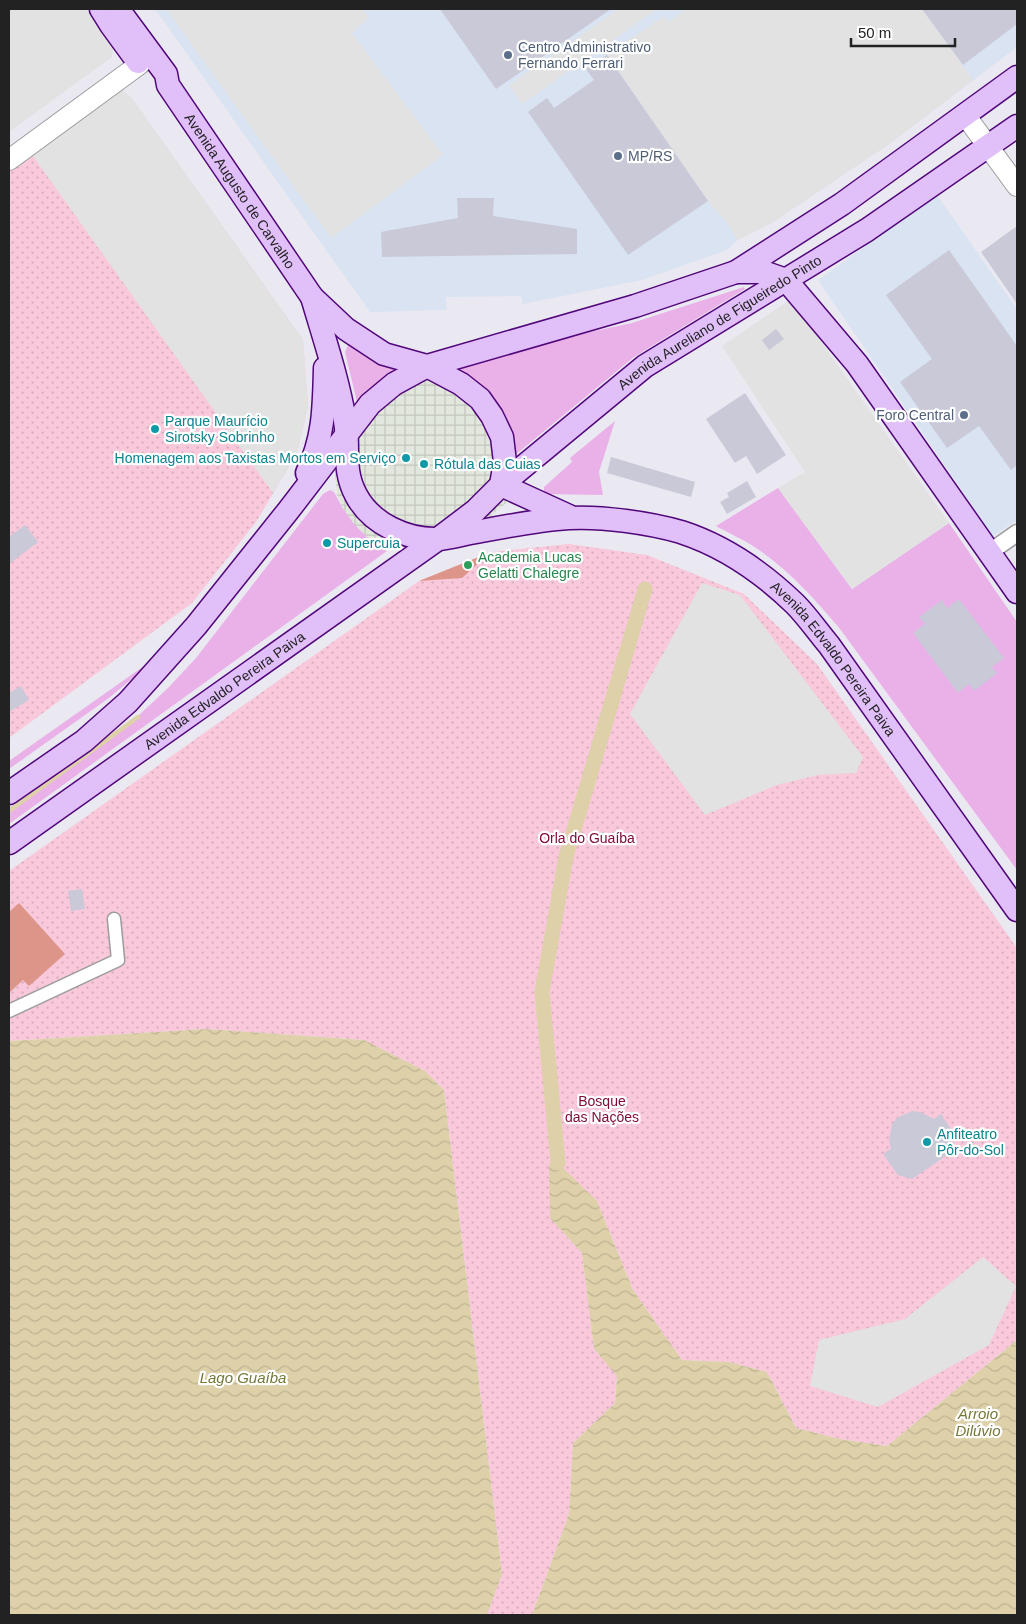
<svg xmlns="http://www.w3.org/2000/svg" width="1026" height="1624" viewBox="0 0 1026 1624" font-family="Helvetica,sans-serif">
<defs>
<pattern id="park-dots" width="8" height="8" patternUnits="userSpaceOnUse" patternTransform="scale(1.25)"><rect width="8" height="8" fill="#f9c8db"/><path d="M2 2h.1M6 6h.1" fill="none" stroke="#d5acbc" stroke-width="1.8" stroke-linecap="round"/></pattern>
<pattern id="plaza-grid" width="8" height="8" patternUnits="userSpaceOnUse" patternTransform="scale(1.25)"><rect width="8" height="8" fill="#e2e7dd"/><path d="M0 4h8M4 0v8" fill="none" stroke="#c2c6bd"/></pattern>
<pattern id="water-waves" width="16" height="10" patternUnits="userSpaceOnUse" patternTransform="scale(1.25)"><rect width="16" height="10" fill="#ded1aa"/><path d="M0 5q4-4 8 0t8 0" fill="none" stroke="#beb392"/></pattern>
</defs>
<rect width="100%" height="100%" fill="#eae9f2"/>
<!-- commercial -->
<path fill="#d9e3f1" d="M155,9H1017V47L892,142L775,221L738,240L727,250L642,280L523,304L521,296L446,297L447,310L370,312Z
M937,195L1017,309V520L993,536L818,280Z"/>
<!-- grass -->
<path fill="#eab0e8" d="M744,287L745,289L634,357L514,456L459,369L460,366L511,349L632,323Z
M351,344L395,366L394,371L369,389L357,402L345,352L348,345Z
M615,421L599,472L603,495L544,494V487L572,462L570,458Z
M778,488L852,589L949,523L1017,622V870L840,629C815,599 789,570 756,548C744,540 729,533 716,526Z
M330,490L334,492L342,507L367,537L387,551L9,824V808L138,716L168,688L196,658L323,494Z
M161,654L109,698L9,769V761Z"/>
<!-- park -->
<path fill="url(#park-dots)" d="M131,97L303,340L308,406L297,453L256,522L192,603L9,738V167Z
M569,544L647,555L744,594L817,664L1017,948V1340L887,1446L840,1439L796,1428L767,1372L729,1362L682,1360L633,1290L597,1201L550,1218L582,1253L594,1349L617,1375L615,1403L573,1443L569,1514L532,1615H487L502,1574L444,1090L425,1071L364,1040L206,1029L9,1041V871L419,581L491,552Z"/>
<!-- pitch -->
<path fill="#de9589" d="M491,552L462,578L419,581Z
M19,903L65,954L29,986L23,980L9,993V912Z"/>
<!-- parking -->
<path fill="#e2e2e2" d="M9,9H90L114,43L112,57L9,132Z
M166,9H362L369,18L352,33L443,155L331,238Z
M619,9H657L522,104L509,85Z
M686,9H922L973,80L892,142L828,185L775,221L738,240L728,224L708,201L607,55L664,16L668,22Z
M119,87L131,97L303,340L308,406L297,453L273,493L30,152Z
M791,299L949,523L852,589L778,488L805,472L722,346Z
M702,583L740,595L863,757L856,773L818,775L777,785L705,815L630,714Z
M983,1257L1016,1286L989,1345L878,1407L810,1386L819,1340L905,1319Z"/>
<!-- plaza -->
<path fill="url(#plaza-grid)" d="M427,366L485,393L510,500L483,522L438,539L392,548L387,551L367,537L354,524L342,507L337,495L335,472L357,402L369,389L394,371Z"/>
<!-- water -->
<path fill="url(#water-waves)" d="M206,1029L364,1040L425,1071L444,1090L502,1574L487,1615H9V1041Z
M558,1163L597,1201L633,1290L682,1360L729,1362L767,1372L796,1428L840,1439L887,1446L1017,1340V1615H532L569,1514L573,1443L615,1403L617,1376L594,1349L582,1253L550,1218L549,1164Z"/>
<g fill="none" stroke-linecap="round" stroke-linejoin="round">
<!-- stream -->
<path stroke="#ded1aa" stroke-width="4.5" d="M9,811L138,717"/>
<!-- canal -->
<path stroke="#ded1aa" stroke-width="15" d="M558,1163L542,992L566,857L645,589"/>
</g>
<!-- building -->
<path fill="#c9c9d8" d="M440,9H611L496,89Z
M922,9H1017V24L963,65Z
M607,55L708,201L628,255L528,112L547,98L554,108L594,80L586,69Z
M457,198H494L493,216L577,229V254L382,257L381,232L458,218Z
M1017,226V304L981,252Z
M949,250L1017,346V465L1011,470L979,426L947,448L900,382L932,359L886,295Z
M776,329L784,339L769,350L762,340Z
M745,393L786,455L757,474L746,456L735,463L706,419Z
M611,457L695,482L691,497L607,473Z
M747,481L756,497L727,514L720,502L729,497L727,493Z
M25,525L38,542L9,564V537Z
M959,599L1004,658L992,667L997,673L974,691L969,684L958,693L913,633L925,624L919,617L942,600L947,608Z
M21,686L29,700L9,712V693Z
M82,889L85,909L71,911L68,891Z
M912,1111L920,1112L934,1119L941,1114L955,1135L953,1151L912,1179L898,1175L883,1154L891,1149L889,1140L892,1124L897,1118Z"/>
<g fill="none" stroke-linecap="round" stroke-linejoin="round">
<!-- pedestrian casing -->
<g stroke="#9c9c9c" stroke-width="15">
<path id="pedestrian" d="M9,1011L118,960L114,919"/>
</g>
<!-- minor casing -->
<g stroke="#9c9c9c" stroke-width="19">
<path id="minor" d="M990,552L1017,533"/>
</g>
<!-- tertiary casing -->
<g stroke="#9c9c9c" stroke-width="22">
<path id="tertiary" d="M965,115L1017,186
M9,160L140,64"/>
</g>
<!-- secondary casing -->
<g stroke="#51077a" stroke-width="25">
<g id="secondary">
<path d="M101,9L111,25L138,62"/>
<path id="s1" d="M118,9L166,74L168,85L312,297L346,329L384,354L427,366L461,384L480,399L492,416L502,437L505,462L501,485L569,516"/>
<path d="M736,272H763L786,280L857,364L1017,592"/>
<path id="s2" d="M312,297C324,338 338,379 345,421C350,448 342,469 356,495C371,524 407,540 438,539C451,538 464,534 476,532C507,526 537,520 569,518C601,516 650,523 681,532C724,546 763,573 795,604C807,616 818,632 829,645L1017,910"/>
<path d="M307,473C324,438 324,407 325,368"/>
<path d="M9,793L84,741L128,702L196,626L288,511L370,404L394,384L427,366L635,306L736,272L842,204L1017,77"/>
<path id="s3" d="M9,843L438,539L475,511L501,485L645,366L867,230L1017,126"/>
</g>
</g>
<!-- pedestrian -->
<use href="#pedestrian" stroke="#fff" stroke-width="12"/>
<!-- minor -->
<use href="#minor" stroke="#fff" stroke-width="16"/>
<!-- tertiary -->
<use href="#tertiary" stroke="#fff" stroke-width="20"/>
<!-- secondary -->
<use href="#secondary" stroke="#e1bff9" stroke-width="22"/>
</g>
<!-- markers -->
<g fill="#5c6f8a" stroke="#fff" stroke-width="2">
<circle cx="508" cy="55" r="5"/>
<circle cx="618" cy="156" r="5"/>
<circle cx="964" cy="415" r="5"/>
</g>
<g fill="#0f9aa8" stroke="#fff" stroke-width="2">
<circle cx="155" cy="429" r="5"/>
<circle cx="406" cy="458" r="5"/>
<circle cx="424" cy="464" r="5"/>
<circle cx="327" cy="543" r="5"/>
<circle cx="927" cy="1142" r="5"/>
</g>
<circle fill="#2e9e5b" stroke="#fff" stroke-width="2" cx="468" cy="565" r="5"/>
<g text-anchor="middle" stroke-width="4.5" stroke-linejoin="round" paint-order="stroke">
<!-- service labels -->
<g font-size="14" fill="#4e5e75" stroke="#fff" text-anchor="start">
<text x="518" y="52">Centro Administrativo<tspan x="518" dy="16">Fernando Ferrari</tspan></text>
<text x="628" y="161">MP/RS</text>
<text x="954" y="420" text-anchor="end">Foro Central</text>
</g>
<!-- street labels -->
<g font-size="14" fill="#222" stroke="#fff">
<text dy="5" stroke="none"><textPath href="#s1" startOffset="220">Avenida Augusto de Carvalho</textPath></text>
<text dy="5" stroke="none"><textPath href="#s3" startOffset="882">Avenida Aureliano de Figueiredo Pinto</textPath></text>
<text dy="5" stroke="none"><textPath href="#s2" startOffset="750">Avenida Edvaldo Pereira Paiva</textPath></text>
<text dy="5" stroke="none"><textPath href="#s3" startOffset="264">Avenida Edvaldo Pereira Paiva</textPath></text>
</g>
<!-- culture labels -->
<g font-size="14" fill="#0d838f" stroke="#fff" text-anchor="start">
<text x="165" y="426">Parque Maurício<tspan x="165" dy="16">Sirotsky Sobrinho</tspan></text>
<text x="396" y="463" text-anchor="end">Homenagem aos Taxistas Mortos em Serviço</text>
<text x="434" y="469">Rótula das Cuias</text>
<text x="337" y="548">Supercuia</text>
<text x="937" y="1139">Anfiteatro<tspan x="937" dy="16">Pôr-do-Sol</tspan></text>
</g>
<!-- leisure labels -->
<g font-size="14" fill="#27864d" stroke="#fff" text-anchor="start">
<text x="478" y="562">Academia Lucas<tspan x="478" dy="16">Gelatti Chalegre</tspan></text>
</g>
<!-- park labels -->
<g font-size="14" fill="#810e3a" stroke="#fff">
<text x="587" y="843">Orla do Guaíba</text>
<text x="602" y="1106">Bosque<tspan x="602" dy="16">das Nações</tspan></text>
</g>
<!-- water labels -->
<g font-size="15" font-style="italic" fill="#777939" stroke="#fff">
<text x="243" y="1383">Lago Guaíba</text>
<text x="978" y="1419">Arroio<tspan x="978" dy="17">Dilúvio</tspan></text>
</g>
</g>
<!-- border -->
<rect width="1026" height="1624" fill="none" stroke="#222222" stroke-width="20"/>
<!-- scale -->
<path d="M851 38v8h104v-8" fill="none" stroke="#222222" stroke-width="2.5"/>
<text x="858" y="38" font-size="15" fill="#222222" stroke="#ffffff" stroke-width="4" paint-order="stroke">50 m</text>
</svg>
